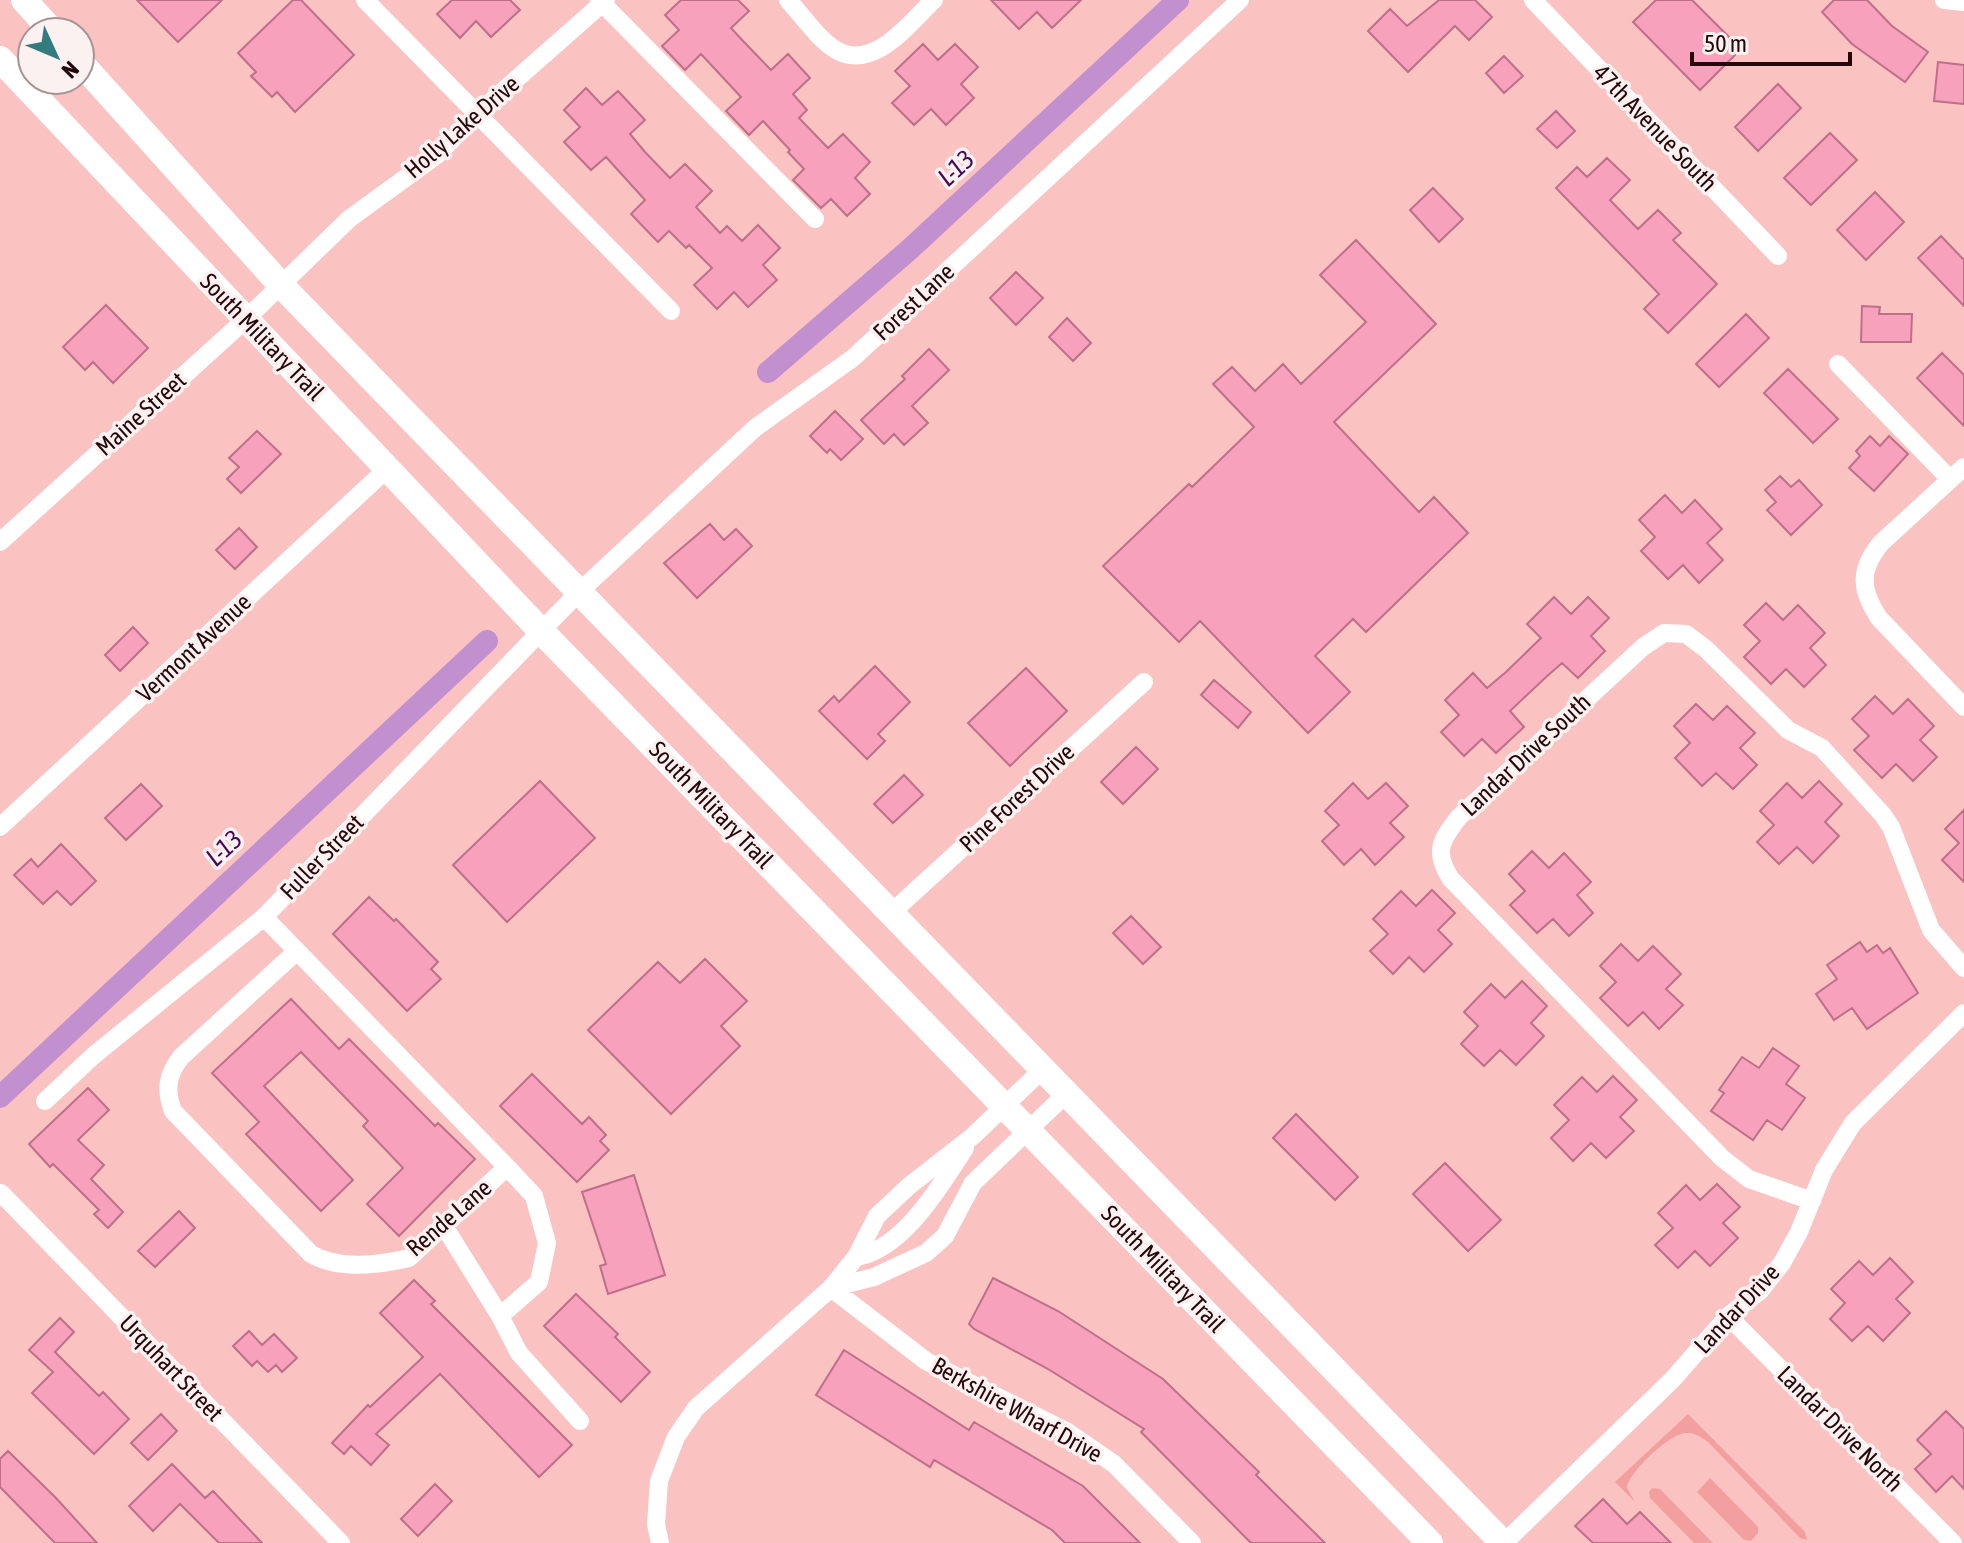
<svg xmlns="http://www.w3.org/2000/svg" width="1964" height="1543" viewBox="0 0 1964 1543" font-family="'Asap Condensed',sans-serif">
<rect width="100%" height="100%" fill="#fac3c2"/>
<!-- green -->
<path fill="#f39f9f" d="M1688,1414L1805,1532L1807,1540L1800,1538L1709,1443C1703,1438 1695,1432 1686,1433C1670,1433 1629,1472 1627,1488L1635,1502L1615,1482Z
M1710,1478L1758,1527V1533L1751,1541L1744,1540L1697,1492Z
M1652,1488L1660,1489L1713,1543H1694L1650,1498L1649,1492Z"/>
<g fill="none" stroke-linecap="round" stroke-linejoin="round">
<!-- canal -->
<path stroke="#c28fcf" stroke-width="22" d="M768,372L909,250L1178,0
M0,1097L487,641"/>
</g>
<!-- building -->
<path fill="#f7a1bc" stroke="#be6f89" stroke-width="2" d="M137,0H222L178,42Z
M293,0H301L354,55L295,112L277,92L272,97L251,76L256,72L238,53Z
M452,0H510L520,10L491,37L476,21L460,38L437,14Z
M681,0H738L749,11L731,28L744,42L771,70L788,54L810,78L793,94L807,110L799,118L828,148L843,134L870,162L855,178L870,194L847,216L831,199L821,208L793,180L804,169L788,152L790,150L763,121L749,135L726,111L741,97L701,54L685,70L662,46L679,30L665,15Z
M991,0H1081L1052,28L1037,12L1019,29Z
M1439,0H1475L1492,17L1469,40L1455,26L1408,72L1368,31L1390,9L1407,26Z
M1656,0H1692L1741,49L1700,90L1633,22Z
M1834,0H1867L1892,26L1928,52L1905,82L1852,44L1822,12Z
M923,44L938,60L955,44L978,67L961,84L974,98L946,125L931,109L914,125L892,103L910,86L895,71Z
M1504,56L1523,76L1504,93L1486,73Z
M1938,62L1964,65V104L1934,101Z
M1778,84L1801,108L1758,151L1735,127Z
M586,88L602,105L618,91L645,120L630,134L645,152L670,178L685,164L712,191L696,207L720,233L727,226L742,241L758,225L780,248L763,265L777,280L748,307L734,292L717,309L694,285L712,268L689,245L686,248L669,231L658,242L631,214L645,200L606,157L591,170L564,142L580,127L564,110Z
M1556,111L1575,131L1557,148L1537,129Z
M1830,133L1857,160L1811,205L1784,178Z
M1607,158L1630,180L1610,200L1638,229L1658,210L1681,233L1673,240L1717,284L1668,333L1644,309L1659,294L1556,188L1577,167L1587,177Z
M1433,188L1463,219L1439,242L1410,210Z
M1875,192L1904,222L1866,260L1837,230Z
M1941,236L1964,260V306L1918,258Z
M1356,240L1436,324L1334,422L1419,512L1434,497L1468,533L1366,632L1353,619L1315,656L1350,692L1308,733L1200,621L1179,642L1103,566L1189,484L1192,487L1254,427L1213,384L1232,367L1255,391L1283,364L1301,384L1366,322L1320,275Z
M1016,272L1043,298L1016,325L990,298Z
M106,305L148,348L113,383L93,362L85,370L63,347Z
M1862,306L1880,307L1879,314H1912L1911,342H1861Z
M1746,314L1769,338L1719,387L1696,364Z
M1067,318L1091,343L1073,361L1049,337Z
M929,349L949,370L912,406L928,423L904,445L894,434L884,444L861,420L905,379L902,376Z
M1942,353L1964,375V426L1917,378Z
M1788,369L1838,419L1813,443L1764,393Z
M835,411L863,439L841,460L830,449L827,453L810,436Z
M257,431L281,454L241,493L227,479L239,467L229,458Z
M1870,436L1880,446L1889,436L1908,454L1874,491L1849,468L1860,456L1856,451Z
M1780,476L1791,487L1799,480L1822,505L1791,535L1767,510L1776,502L1765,490Z
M1665,495L1682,513L1695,500L1722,529L1707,543L1723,560L1699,583L1683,565L1668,579L1641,551L1655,537L1639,520Z
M710,524L724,540L736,529L752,546L697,598L664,563Z
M239,528L257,547L235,569L216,550Z
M1554,597L1571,614L1588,597L1609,618L1591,636L1605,651L1578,678L1562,663L1545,678L1510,711L1524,727L1496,753L1482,739L1464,756L1441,732L1459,715L1445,700L1473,673L1487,688L1506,672L1541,638L1527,624Z
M1766,603L1783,620L1798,605L1825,633L1810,648L1826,665L1804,687L1786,669L1771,684L1744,657L1760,641L1744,625Z
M133,627L148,643L120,671L105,655Z
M875,666L910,702L878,734L885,741L867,759L819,711L834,696L839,702Z
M1026,668L1067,711L1010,766L968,723Z
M1214,680L1251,712L1238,728L1201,695Z
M1875,696L1893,714L1908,699L1934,726L1920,740L1937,757L1913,781L1896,764L1882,778L1854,750L1869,736L1852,719Z
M1696,704L1713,720L1727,706L1755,733L1740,748L1757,765L1733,789L1716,773L1702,786L1675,758L1690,743L1674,726Z
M1136,747L1158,769L1123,804L1101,782Z
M904,775L923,795L893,823L874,804Z
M540,781L595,838L507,922L453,865Z
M1819,781L1842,804L1825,822L1839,836L1813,863L1797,847L1779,864L1757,842L1774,825L1760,811L1787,783L1802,798Z
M1353,783L1368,799L1386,783L1408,806L1390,823L1404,837L1375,865L1361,849L1344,865L1322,841L1339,825L1325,811Z
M141,784L162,806L126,840L105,818Z
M1964,810V882L1942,860L1959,843L1945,829Z
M61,844L96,881L71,905L57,891L43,904L14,875L31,859L38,867Z
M1532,851L1549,868L1564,853L1591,882L1577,895L1593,913L1569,936L1553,919L1537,933L1510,905L1525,891L1509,874Z
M1432,890L1455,913L1438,930L1452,944L1424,972L1409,957L1393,974L1370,951L1388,934L1373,919L1401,891L1416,906Z
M369,897L394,921L396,919L438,962L431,969L441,979L407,1011L333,934Z
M1131,916L1161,947L1143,964L1113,933Z
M1860,942L1867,952L1877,945L1883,953L1890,948L1918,993L1867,1029L1852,1008L1834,1020L1816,994L1837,979L1827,965Z
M1621,944L1638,961L1653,946L1681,974L1666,989L1683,1005L1659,1029L1643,1012L1628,1026L1600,998L1616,982L1600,966Z
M705,959L747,1001L721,1026L740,1046L671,1114L588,1030L658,962L680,983Z
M1522,981L1547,1006L1531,1023L1544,1036L1516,1065L1500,1050L1484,1066L1461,1044L1478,1026L1464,1012L1491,984L1505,998Z
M291,999L339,1049L349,1039L435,1126L438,1123L475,1159L399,1236L367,1204L403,1168L363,1126L368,1121L301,1052L264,1086L353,1180L321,1211L246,1134L259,1122L212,1073Z
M1773,1048L1799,1066L1786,1084L1805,1098L1782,1130L1767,1120L1753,1140L1711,1111L1724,1093L1719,1090L1742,1057L1759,1068Z
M532,1074L582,1124L589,1117L606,1135L600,1141L609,1150L577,1182L500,1106Z
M1613,1076L1637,1100L1620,1117L1634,1131L1606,1158L1591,1143L1573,1161L1551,1138L1569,1120L1554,1105L1582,1077L1597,1092Z
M88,1088L109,1110L78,1140L104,1165L91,1179L123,1212L108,1228L94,1214L99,1210L53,1164L50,1167L29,1144Z
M1296,1114L1358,1177L1335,1200L1273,1138Z
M1445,1163L1501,1220L1468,1251L1413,1194Z
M634,1175L665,1275L608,1294L600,1266L606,1264L582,1192Z
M1717,1184L1740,1207L1723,1223L1738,1238L1710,1266L1695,1251L1678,1268L1655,1245L1673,1228L1658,1213L1686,1185L1700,1200Z
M179,1211L195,1228L155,1267L138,1251Z
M1890,1258L1913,1282L1896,1299L1910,1313L1883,1341L1868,1326L1852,1341L1830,1319L1845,1303L1831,1289L1859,1261L1873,1275Z
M993,1278L1058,1311L1163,1379L1259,1472L1256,1475L1325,1543H1251L1141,1432L1144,1429L1048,1369L974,1329L969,1324Z
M414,1280L435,1301L431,1304L572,1445L539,1477L440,1374L376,1434L389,1445L371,1465L351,1446L344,1454L332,1443L368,1405L370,1407L423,1357L380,1313Z
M576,1294L618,1334L615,1337L650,1372L621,1402L544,1326Z
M60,1318L74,1332L55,1352L99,1396L103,1392L129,1419L94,1454L32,1393L53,1372L29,1350Z
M249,1331L262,1345L274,1334L297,1358L282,1372L276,1365L268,1372L257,1361L252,1366L233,1346Z
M844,1350L969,1430L974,1422L1083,1486L1140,1543H1065L1052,1530L934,1460L930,1467L816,1395Z
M1946,1411L1964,1429V1489L1952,1476L1936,1492L1915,1469L1931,1454L1917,1440Z
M161,1414L177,1431L148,1460L131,1443Z
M8,1451L56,1498L97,1543H55L0,1487V1459Z
M172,1464L205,1498L213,1491L262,1543H219L180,1504L153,1531L129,1506Z
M435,1484L452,1501L418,1536L401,1519Z
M1603,1499L1627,1524L1640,1512L1671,1543H1593L1575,1526Z"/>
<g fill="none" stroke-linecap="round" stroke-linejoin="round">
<!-- street -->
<path stroke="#fff" stroke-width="18" d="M365,0L671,311
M599,0L815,219
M788,0C803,16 817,38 836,50C874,72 909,23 934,0
M1533,0L1778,256
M1944,0L1964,2
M1838,364L1950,479
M1964,467L1881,543C1859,570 1860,589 1879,618L1964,707
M0,542L245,320L349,219L437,155L477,114L606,0
M0,827L388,468
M890,914L1144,682
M264,917L297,951L507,1167L409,1258C379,1265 338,1270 311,1254L173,1111C165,1090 167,1075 181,1057L297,951
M45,1101L93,1056L264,917L579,592L755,428L853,358L1240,0
M1,1193L341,1543
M1812,1201L1749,1179L1722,1158L1451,879C1433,852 1441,840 1459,817L1643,647L1664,633L1686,634L1706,649L1788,730L1822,748L1883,815L1891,827L1931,930L1964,968
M444,1226L500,1316L519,1353L580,1421
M856,1257C903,1250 941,1185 965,1148
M831,1288L926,1361L1066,1431L1114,1464L1192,1543
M831,1288L874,1277L926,1253L945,1236L973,1183L1066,1094
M500,1316L539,1282L547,1243L534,1196L507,1167
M1728,1316L1953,1543
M660,1543L656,1524L659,1481L676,1437L696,1408L831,1288L856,1257L877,1216L909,1186L973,1136L1042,1070
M1504,1543L1673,1379L1728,1316L1760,1291L1782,1263L1799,1232L1824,1170L1853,1123L1964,1013"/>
<!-- secondary -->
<path stroke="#fff" stroke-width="26" d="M24,0L53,32
M0,59L541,631L1430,1543
M80,62L280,284L1503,1543"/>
</g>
<g text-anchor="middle" stroke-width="7" stroke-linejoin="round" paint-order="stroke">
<!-- street labels -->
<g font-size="24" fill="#260709" stroke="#fbf1f1">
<text transform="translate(462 127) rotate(-41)" y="8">Holly Lake Drive</text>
<text transform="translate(1655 128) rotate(46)" y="8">47th Avenue South</text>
<text transform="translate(914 302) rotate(-43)" y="8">Forest Lane</text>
<text transform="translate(262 337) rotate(46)" y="8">South Military Trail</text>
<text transform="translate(141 414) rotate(-42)" y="8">Maine Street</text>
<text transform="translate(194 648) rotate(-43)" y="8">Vermont Avenue</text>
<text transform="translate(1526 755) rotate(-43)" y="8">Landar Drive South</text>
<text transform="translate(1017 798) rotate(-43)" y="8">Pine Forest Drive</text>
<text transform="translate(711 805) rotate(46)" y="8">South Military Trail</text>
<text transform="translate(322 857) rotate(-46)" y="8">Fuller Street</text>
<text transform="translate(449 1218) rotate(-41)" y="8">Rende Lane</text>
<text transform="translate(1163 1269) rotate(46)" y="8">South Military Trail</text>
<text transform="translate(1737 1309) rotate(-47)" y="8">Landar Drive</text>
<text transform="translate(171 1368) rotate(46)" y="8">Urquhart Street</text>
<text transform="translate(1017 1410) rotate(29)" y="8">Berkshire Wharf Drive</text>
<text transform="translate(1840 1429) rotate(45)" y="8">Landar Drive North</text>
</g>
<!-- water labels -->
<g font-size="26" font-style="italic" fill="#490557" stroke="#fbf1f1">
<text transform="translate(956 168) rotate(-43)" y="9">L-13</text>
<text transform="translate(224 848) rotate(-43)" y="9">L-13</text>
</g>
</g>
<!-- north arrow -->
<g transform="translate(56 56) rotate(134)"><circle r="38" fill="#fbf1f1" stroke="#a69394" stroke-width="2"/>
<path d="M0-6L14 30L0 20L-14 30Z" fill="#327b7e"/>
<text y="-12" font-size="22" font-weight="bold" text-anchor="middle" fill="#260709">N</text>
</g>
<!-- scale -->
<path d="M1692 52v12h158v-12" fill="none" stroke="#260709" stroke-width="4"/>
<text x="1704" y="52" font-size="24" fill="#260709" stroke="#fbf1f1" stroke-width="6" paint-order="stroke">50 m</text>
</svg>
